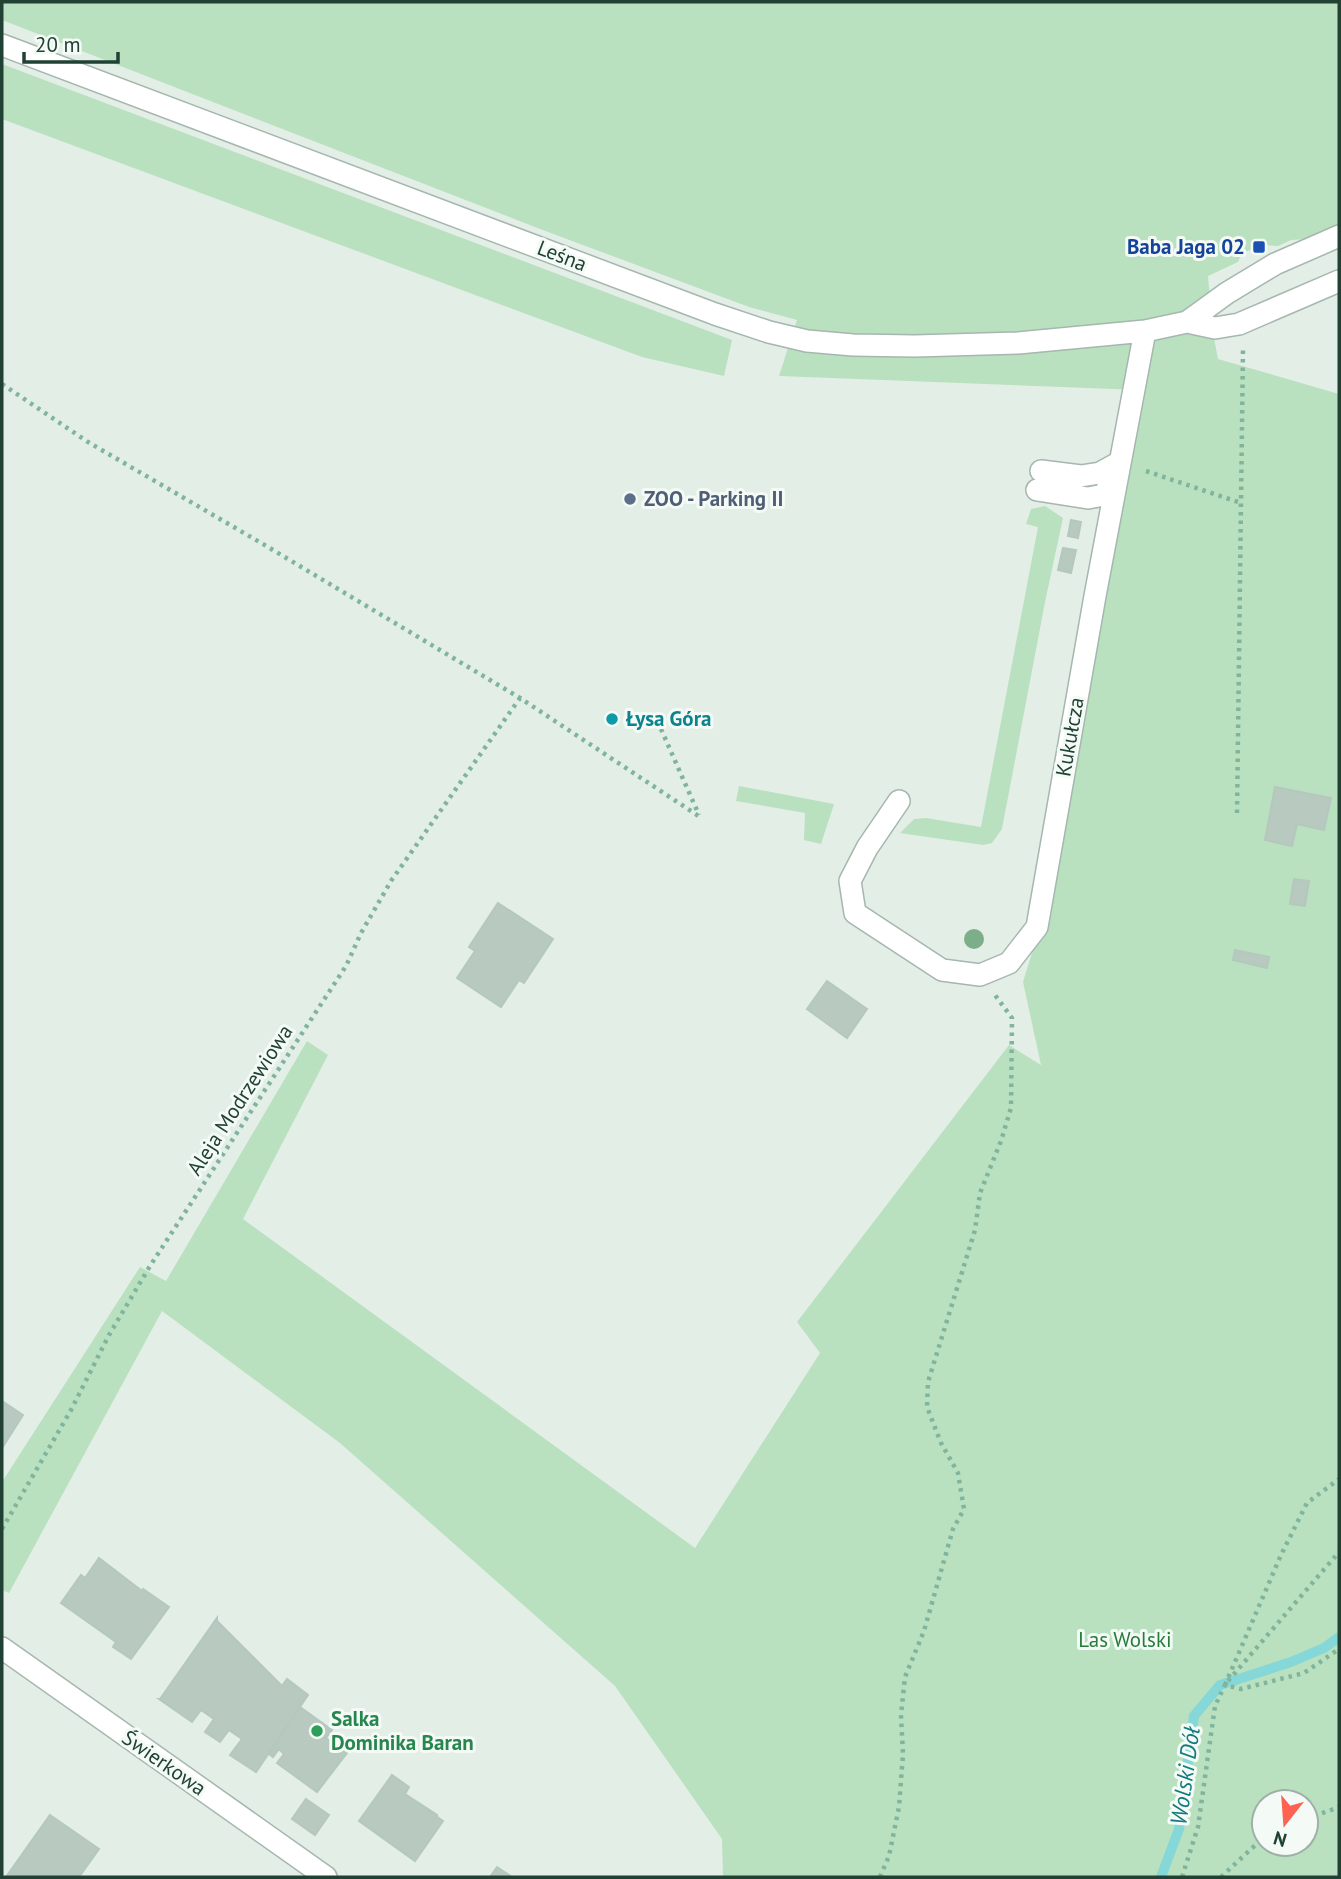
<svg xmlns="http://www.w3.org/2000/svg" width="1341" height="1879" viewBox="0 0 1341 1879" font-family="'PT Sans',sans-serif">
<rect width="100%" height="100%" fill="#e3eee7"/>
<!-- green -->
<path fill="#bae1bf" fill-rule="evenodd" d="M2,2H1339V226L1311,239L1291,240L1278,246L1264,245L1242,253L1238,262L1208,276L1213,333L1218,359L1339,394V1877H723L722,1839L615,1686L340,1443L162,1311L9,1593L2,1590V1482L140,1267L166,1281L307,1041L328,1055L243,1219L695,1548L820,1353L797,1322L1009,1045L1041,1065L1023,982L1035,943L1139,390L779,376L797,320L749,307L540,229L2,20ZM1264,1802H1306V1844H1264Z
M2,64L732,340L724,376L642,357L2,119Z
M1045,506L1063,518L1045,602L1002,829L992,843L983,845L900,833L914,819L926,818L981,827L1038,527L1026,524L1031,509Z
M739,786L834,804L821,844L804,840L805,813L736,801Z"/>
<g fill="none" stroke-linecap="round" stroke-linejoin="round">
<!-- stream -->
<path stroke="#86d7d8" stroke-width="10" d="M1161,1877L1179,1829L1194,1716L1220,1685L1291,1662L1324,1648L1339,1637"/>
</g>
<!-- building -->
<path fill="#b8c9c0" stroke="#b4c8bd" stroke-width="2" d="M1071,520L1081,522L1078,538L1068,536Z
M1063,548L1076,550L1071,573L1058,570Z
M1275,787L1331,798L1324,830L1297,824L1292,846L1265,840Z
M1294,879L1309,881L1305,906L1290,904Z
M498,903L553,939L524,983L519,980L501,1007L457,978L475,951L469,947Z
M1235,950L1269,957L1267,968L1233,960Z
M827,981L867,1009L847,1038L807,1009Z
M2,1401L23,1415L2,1448Z
M99,1558L142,1591L143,1589L169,1607L131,1659L113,1647L116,1642L61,1603L81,1575L85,1578Z
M217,1618V1621L282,1686L287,1679L308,1695L256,1772L230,1755L242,1739L229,1730L220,1742L205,1732L214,1719L201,1710L192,1722L159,1699H160Z
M300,1707L332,1730L326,1738L347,1753L317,1792L277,1763L284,1754L279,1749L273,1757L269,1754Z
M392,1775L409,1787L405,1794L437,1815L436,1816L443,1821L415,1861L359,1821Z
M306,1799L329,1815L315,1835L292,1819Z
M50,1815L99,1849L79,1877H6Z
M497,1867L512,1877H490Z"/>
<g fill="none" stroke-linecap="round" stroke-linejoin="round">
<!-- minor casing -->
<g stroke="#a5b7ae" stroke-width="24">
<path id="minor" d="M2,45L715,314L769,332L807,341L853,345L915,346L1018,343L1145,331L1187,322L1227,293L1275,264L1339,236
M1187,322L1215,328L1239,324L1339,281
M1041,471L1081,476L1100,473L1120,462
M1037,490L1088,498L1104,495L1115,474
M899,801L867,848L850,881L855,913L942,970L980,975L1009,963L1037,927L1095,596L1145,331
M2,1648L326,1877"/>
</g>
<!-- path -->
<path stroke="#80b49d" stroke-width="4.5" stroke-dasharray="3.5 5" stroke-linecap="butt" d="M2,384L88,442L268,547L520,698L700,817
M1146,471L1241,503
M661,729L699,815
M1237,813L1243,348
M2,1529L71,1410L109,1335L150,1266L346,966L361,933L391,881L520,698
M1228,1681L1339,1552
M1225,1685L1281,1555L1307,1503L1339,1479
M1306,1819L1339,1807
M880,1877L889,1856L899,1807L903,1754L901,1715L905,1677L924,1631L953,1529L964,1509L958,1473L941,1443L927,1407L928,1382L975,1230L980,1193L1001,1141L1011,1108L1012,1018L995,995
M1182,1877L1198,1827L1215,1706L1225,1685L1241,1689L1304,1673L1339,1649
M1221,1877L1264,1837"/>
<!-- minor -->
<use href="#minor" stroke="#fff" stroke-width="21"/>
</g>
<!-- trees -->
<circle fill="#7caf89" cx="974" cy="939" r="10"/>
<!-- markers -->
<rect fill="#1a4fb4" stroke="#f4faf6" stroke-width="2.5" x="1252" y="240" width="14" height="14" rx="3.5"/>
<circle fill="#5c6f8a" stroke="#f4faf6" stroke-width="2.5" cx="630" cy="499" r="7"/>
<circle fill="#0f9aa8" stroke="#f4faf6" stroke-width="2.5" cx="612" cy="719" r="7"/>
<circle fill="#2e9e5b" stroke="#f4faf6" stroke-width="2.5" cx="317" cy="1731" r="7"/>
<g text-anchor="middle" stroke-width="6" stroke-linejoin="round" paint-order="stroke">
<!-- transit labels -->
<g font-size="21" font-weight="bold" fill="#164399" stroke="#f4faf6" text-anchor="end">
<text x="1245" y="254">Baba Jaga 02</text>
</g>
<!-- street labels -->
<g font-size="21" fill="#214134" stroke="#f4faf6">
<text transform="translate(562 256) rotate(21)" y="7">Leśna</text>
<text transform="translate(1070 737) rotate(-80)" y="7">Kukułcza</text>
<text transform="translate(240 1100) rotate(-57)" y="7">Aleja Modrzewiowa</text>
<text transform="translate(164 1763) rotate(35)" y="7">Świerkowa</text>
</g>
<!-- service labels -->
<g font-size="21" font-weight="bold" fill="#4e5e75" stroke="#f4faf6" text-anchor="start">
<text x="644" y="506">ZOO - Parking II</text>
</g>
<!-- culture labels -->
<g font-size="21" font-weight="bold" fill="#0d838f" stroke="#f4faf6" text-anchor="start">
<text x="626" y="726">Łysa Góra</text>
</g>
<!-- park labels -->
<g font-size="21" fill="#277c3c" stroke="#f4faf6">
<text x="1125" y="1647">Las Wolski</text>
</g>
<!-- leisure labels -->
<g font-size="21" font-weight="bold" fill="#27864d" stroke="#f4faf6" text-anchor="start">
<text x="331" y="1726">Salka<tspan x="331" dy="24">Dominika Baran</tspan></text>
</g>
<!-- water labels -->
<g font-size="23" font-style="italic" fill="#157a7d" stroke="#f4faf6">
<text transform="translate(1185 1776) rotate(-82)" y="8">Wolski Dół</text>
</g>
</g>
<!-- border -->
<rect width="1341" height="1879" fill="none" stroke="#214134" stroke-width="7"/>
<!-- north arrow -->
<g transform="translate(1285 1823) rotate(197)"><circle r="33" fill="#f4faf6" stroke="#a0b0a8" stroke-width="2"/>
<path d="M0-5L12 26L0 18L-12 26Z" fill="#fe6351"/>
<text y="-10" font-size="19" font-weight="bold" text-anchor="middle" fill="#214134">N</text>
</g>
<!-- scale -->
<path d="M24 52v10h94v-10" fill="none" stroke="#214134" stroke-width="3.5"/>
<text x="35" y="52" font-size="21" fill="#214134" stroke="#f4faf6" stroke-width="5" paint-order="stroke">20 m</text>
</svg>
